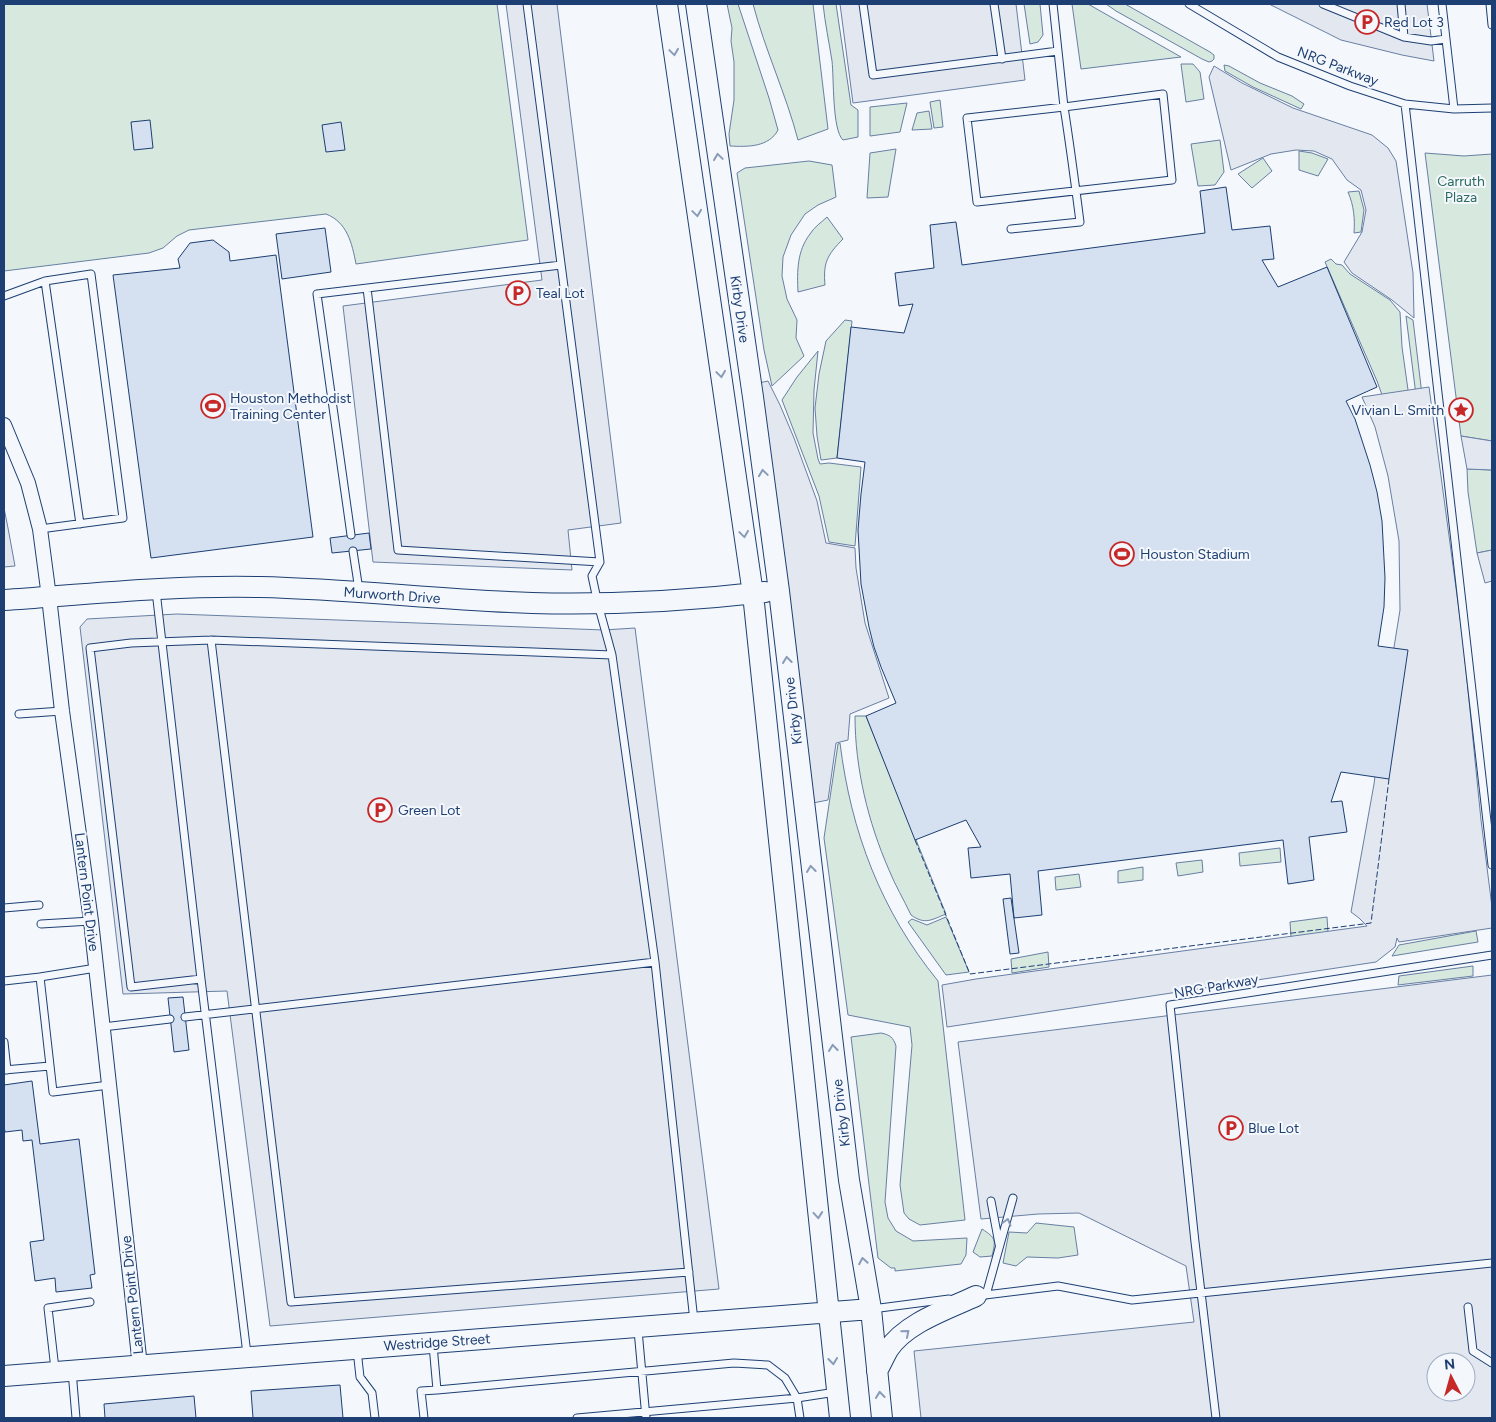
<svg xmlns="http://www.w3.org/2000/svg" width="1496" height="1422" viewBox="0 0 1496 1422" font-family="Figtree,sans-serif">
<rect width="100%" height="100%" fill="#f4f7fb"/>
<!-- green -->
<path fill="#d7e8df" stroke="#687fa3" d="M4,4H497L528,240L356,264C352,243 347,222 326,214L189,230L177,236L163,248L149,253L4,271Z
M727,4H738L769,98L778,130C769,147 748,147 730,146L729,134L734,100V62L731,41L732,28Z
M753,4H813L828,129L798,140C786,94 765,50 753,4Z
M823,4H836L851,105L858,110V137L843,140C832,130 834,78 832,61C829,42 825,23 823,4Z
M1024,4H1040L1043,35L1038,42L1030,44Z
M1072,4H1088L1181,57L1081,69Z
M1106,4H1125L1210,52L1214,55V59L1212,61L1209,62L1202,59L1116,11Z
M1181,64H1193L1200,72L1204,99L1186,102Z
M1224,65L1229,66L1260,83L1292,96L1304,104L1301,109L1253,87L1225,71Z
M940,100L943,127L934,128L930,102Z
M907,103L900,132L870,136V107Z
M929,111L932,129L912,130L917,113Z
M1220,140L1224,172L1215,185L1198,186L1191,144Z
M896,149L888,197L867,198L870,153Z
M1299,151L1312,153L1328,159L1318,176L1299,170Z
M1425,153L1464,156L1492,154V441L1461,436Z
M1263,158L1272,171L1252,188L1238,174Z
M809,161L832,165L836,197L818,205L805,214L791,235L783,257L782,276L787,299L797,320L796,338L804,356L772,386L764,350L737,173L745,168Z
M1359,191L1364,210L1361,232L1354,233C1355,219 1354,206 1348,192Z
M827,217L843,239C827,255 823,263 825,285L798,292C797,271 797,251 810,234C814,227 822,222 827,217Z
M1331,259L1336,264L1342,265L1350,274L1390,300L1400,312L1402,347L1410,404L1386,406L1377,381L1325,262Z
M1406,316L1413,320L1423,403H1417Z
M845,320L852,321L837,458L821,460L817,436L815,408L819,374L826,341Z
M818,351L814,390L813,433L818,459L820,464L829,463L861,467L855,546L829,542L819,496L782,400L797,377Z
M1467,469L1492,470V550L1477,553L1468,492Z
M855,716H866L946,914C931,920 925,925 911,915C904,900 895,885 889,870C868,822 855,768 855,716Z
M840,743C851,832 881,911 938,981L965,1220L920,1225L909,1219L904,1213L900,1185L912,1045L910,1027L848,1015L824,838L838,744Z
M1280,848L1281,862L1240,866L1239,853Z
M1202,860L1203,872L1178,876L1176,863Z
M1143,867V880L1118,883V871Z
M1079,874L1081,887L1056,890L1055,877Z
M946,917L969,972L946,975L908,922L912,919L927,925Z
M1327,917L1328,933L1291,937L1290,922Z
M1476,931L1478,942L1392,956L1399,945Z
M1048,952L1049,967L1012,973L1011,959Z
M1473,966V976L1398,985L1399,976Z
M881,1033C890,1035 893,1037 896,1046L885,1202L888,1218L896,1231L913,1241L967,1238L966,1255L961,1264L895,1271V1268H891L878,1258L851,1037Z
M1036,1223L1074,1227L1078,1255L1058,1258L1027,1257L1016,1266L1003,1263L1009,1232L1027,1233Z
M982,1229C996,1238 996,1240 992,1256L980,1257L973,1252Z"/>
<!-- parking -->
<path fill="#e3e8f0" stroke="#687fa3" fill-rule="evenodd" d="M506,4H557L621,523L568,530L572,570L373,562L343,306L542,280Z
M840,4H1016L1025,80L853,103Z
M1269,4H1427L1434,61L1402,55L1341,40Z
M1214,66L1242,83L1293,108L1372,135L1388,148L1396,161L1413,273L1414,318L1392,300L1352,273L1344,262L1362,232L1366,210L1361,190L1347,180L1332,159L1314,151L1296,150L1271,154L1231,170L1209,77Z
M768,381L780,405L794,438L817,501L826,543L855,548L856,568L865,623L889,698L850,714L848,740L836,743L828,800L808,804L754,384Z
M1429,387L1463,640L1481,820L1492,907V928L1399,942L1397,938L1395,947L1376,962L947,1027L942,985L976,979L1367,926L1359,918L1351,912L1374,784L1382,722L1400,610L1399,541L1388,476L1375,427L1362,397Z
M1461,436L1492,441V470L1467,469Z
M4,508L8,528L15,566L4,567Z
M1492,550V581L1485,583L1477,553Z
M177,614L604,630L635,628L719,1289L270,1326L227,991L123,994L80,627L87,619Z
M1492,975V1418H921L914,1351L1194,1322L1186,1266L1079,1213L1038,1214L981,1219L958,1042ZM1436,1362H1466V1392H1436Z"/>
<!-- building -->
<path fill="#d5e0f0" stroke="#1d3f73" d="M150,120L153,148L134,150L131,122Z
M341,122L345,150L326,152L322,125Z
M1226,187L1232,230L1270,226L1274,259L1262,260L1278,287L1327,267L1377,387L1346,401L1355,419L1370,465L1377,492L1382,521L1385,578L1384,607L1378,646L1408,650L1389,779L1341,772L1331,802L1342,801L1347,832L1309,837L1314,880L1288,884L1283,840L1038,871L1042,915L1014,918L1010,874L971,878L968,848L981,847L966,820L915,840L866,716L896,703L881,667L874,647L869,627L861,584L858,530L861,494L865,462L837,458L851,327L904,333L913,304L899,306L895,273L934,268L930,225L956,222L962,265L1205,233L1200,191Z
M325,228L331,272L282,279L276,234Z
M213,240L229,252L230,261L276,255L313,537L151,558L113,275L180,268L178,259L190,243Z
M369,533L371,549L332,553L330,538Z
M1011,898L1019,953L1010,954L1003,899Z
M183,997L189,1050L174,1052L168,998Z
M32,1081L40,1144L79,1139L95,1274L90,1275L92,1288L56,1292L55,1278L35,1281L30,1242L44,1240L32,1140L23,1141L22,1130L5,1132L4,1126V1085Z
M340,1385L343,1418H253L251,1391Z
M194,1396L196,1418H105L104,1404Z"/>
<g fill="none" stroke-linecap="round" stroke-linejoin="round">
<!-- lane casing -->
<g stroke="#1d3f73" stroke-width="9">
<path id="lane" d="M527,4L600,562L592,576L598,604L612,655L655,962L694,1321
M863,4L873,75L1058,51
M994,4L1002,59
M1189,4L1278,57L1350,86L1405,104L1454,109L1492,108
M1323,4L1404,37L1431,41L1446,39
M1401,4L1404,37
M1442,4L1454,109
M1490,4L1492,25
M1405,104L1492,865
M1011,229L1080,222C1075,183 1070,145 1064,107L1163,94L1172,180L977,202L967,118L1064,107L1053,4
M45,281L80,524
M367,288L398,550L600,562
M4,296L45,281L91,274L123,518L40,529
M351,535L317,294L561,265
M353,551L359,590
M156,591L201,979L247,1354
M211,640L291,1302L689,1272
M19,714L62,711
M4,908L39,905
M41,924L91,921
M40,977L96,968
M201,979L131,987L90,648L131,643L211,640L612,655
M4,981L40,977L53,1092L109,1085
M185,1017L655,962
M103,1027L170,1019
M4,1042L7,1070
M4,1070L50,1066
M991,1201L999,1244
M986,1295L1013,1198
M977,1296L1058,1286L1132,1300L1492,1263
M1468,1307L1473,1351L1492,1363
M872,1309L949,1299
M638,1330L646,1418
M433,1345L437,1390L734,1363L768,1365L785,1378L797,1398L800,1418
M357,1350L360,1377L372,1393L375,1418
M55,1369L48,1308L90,1302
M72,1371L76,1418
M424,1418L421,1391L437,1390
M577,1418L797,1398L836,1392
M1216,1418L1195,1242L1170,1005L1492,955"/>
</g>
<!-- street casing -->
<g stroke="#1d3f73" stroke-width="16">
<path id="street" d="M4,425L28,483L40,529L49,597L62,711L91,921L140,1366"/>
</g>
<!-- secondary casing -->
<g stroke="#1d3f73" stroke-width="22">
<path id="secondary" d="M667,4L753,594L840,1418
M696,4L753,397L779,591L849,1180L871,1309L882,1418
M4,600C89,594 175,585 260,587C351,589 441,600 532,603C610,605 688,601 765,592
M877,1371C881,1364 884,1357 888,1350C905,1323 948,1309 976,1296
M4,1376L871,1309"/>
</g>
<!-- lane -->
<use href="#lane" stroke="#f4f7fb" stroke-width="7"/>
<!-- street -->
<use href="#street" stroke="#f4f7fb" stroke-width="14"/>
<!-- secondary -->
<use href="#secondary" stroke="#f4f7fb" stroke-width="20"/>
<!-- fence -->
<path stroke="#1d3f73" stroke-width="1" stroke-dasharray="6 2.5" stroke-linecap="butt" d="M915,840L970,974L1371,923L1389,779"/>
<!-- wall -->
<path stroke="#1d3f73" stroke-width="2.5" d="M1457,401L1462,403L1465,408L1464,416L1459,419"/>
</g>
<!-- one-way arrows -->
<defs><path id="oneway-chevron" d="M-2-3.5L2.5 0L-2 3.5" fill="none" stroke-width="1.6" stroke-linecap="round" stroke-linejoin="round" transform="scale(1.25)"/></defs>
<g stroke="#889bb7">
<use href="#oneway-chevron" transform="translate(674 52) rotate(82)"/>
<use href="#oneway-chevron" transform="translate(718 157) rotate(-98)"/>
<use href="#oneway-chevron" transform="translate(697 213) rotate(82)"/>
<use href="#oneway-chevron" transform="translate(721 374) rotate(82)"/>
<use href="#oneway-chevron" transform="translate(763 473) rotate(-98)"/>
<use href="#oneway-chevron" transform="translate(744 534) rotate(82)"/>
<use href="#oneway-chevron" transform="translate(787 660) rotate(-97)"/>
<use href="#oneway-chevron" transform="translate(811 869) rotate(-97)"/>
<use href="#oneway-chevron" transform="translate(833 1048) rotate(-97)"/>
<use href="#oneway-chevron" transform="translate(818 1215) rotate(85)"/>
<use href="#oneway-chevron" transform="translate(1007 1222) rotate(-74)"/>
<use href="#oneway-chevron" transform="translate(863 1261) rotate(-100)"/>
<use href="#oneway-chevron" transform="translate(906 1333) rotate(-40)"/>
<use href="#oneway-chevron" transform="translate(833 1361) rotate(84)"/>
<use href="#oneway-chevron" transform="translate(880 1395) rotate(-96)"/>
</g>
<!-- icons -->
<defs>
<g id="parking-ring" transform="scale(1.25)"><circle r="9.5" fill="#f4f7fb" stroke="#c62828" stroke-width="1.5"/><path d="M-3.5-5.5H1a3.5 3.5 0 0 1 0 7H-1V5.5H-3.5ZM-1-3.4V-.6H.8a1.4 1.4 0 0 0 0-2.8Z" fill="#c62828"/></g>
<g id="stadium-ring" transform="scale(1.25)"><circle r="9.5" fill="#f4f7fb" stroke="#c62828" stroke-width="1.5"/><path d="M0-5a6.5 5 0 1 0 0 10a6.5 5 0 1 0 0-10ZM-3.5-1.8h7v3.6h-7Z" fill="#c62828"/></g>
<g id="sight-ring" transform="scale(1.25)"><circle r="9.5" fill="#f4f7fb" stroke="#c62828" stroke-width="1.5"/><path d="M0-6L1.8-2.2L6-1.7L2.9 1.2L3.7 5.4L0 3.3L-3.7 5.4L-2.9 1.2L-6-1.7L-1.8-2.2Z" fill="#c62828"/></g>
</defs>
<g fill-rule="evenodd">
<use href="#parking-ring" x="1367" y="22"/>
<use href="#parking-ring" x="518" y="293"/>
<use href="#stadium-ring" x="213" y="406"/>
<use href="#sight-ring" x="1461" y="410"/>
<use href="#stadium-ring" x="1122" y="554"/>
<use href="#parking-ring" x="380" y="810"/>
<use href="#parking-ring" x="1231" y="1128"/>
</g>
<g text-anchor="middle" stroke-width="4" stroke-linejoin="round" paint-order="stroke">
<!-- poi labels -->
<g font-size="14" fill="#1d3f73" stroke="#f4f7fb" text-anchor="start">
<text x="1384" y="27">Red Lot 3</text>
<text x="536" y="298">Teal Lot</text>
<text x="230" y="403">Houston Methodist<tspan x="230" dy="16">Training Center</tspan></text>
<text x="1444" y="415" text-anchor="end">Vivian L. Smith</text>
<text x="1140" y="559">Houston Stadium</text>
<text x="398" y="815">Green Lot</text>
<text x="1248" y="1133">Blue Lot</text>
</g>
<!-- street labels -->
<g font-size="14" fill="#1d3f73" stroke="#f4f7fb">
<text transform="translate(1338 66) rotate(21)" y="5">NRG Parkway</text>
<text transform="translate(740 309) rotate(82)" y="5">Kirby Drive</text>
<text transform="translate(392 595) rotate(4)" y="5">Murworth Drive</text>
<text transform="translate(793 711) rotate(-97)" y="5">Kirby Drive</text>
<text transform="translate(87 892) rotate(83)" y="5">Lantern Point Drive</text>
<text transform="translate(1216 986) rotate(-10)" y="5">NRG Parkway</text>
<text transform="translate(841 1113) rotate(-97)" y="5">Kirby Drive</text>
<text transform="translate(132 1295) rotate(-96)" y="5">Lantern Point Drive</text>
<text transform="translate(437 1342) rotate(-4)" y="5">Westridge Street</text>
</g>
<!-- park labels -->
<g font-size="14" fill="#2c6c60" stroke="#f4f7fb">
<text x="1461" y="186">Carruth<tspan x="1461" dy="16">Plaza</tspan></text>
</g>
</g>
<!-- border -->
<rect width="1496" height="1422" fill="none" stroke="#1d3f73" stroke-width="10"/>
<!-- north arrow -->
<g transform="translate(1451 1377) rotate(354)"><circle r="24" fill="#f4f7fb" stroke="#9eadc5"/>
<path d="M0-4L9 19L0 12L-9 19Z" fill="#c62828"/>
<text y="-8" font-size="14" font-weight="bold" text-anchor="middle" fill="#1d3f73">N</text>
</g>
</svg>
